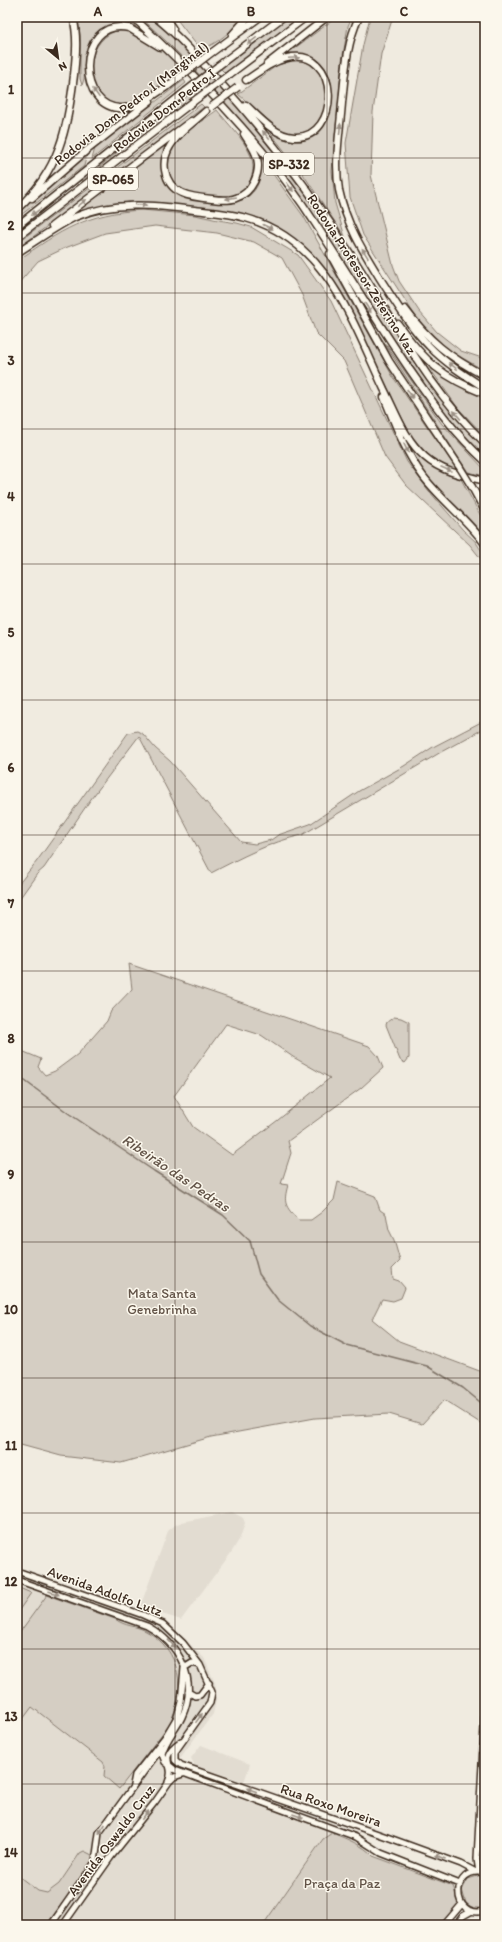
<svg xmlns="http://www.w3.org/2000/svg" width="502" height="1942" viewBox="0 0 502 1942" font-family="Itim,sans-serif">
<rect width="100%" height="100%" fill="#f0ebe0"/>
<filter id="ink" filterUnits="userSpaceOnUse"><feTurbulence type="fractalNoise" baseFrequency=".025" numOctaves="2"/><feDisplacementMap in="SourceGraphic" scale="8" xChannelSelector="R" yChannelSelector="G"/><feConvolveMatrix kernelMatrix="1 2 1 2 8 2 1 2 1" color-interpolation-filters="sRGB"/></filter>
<g filter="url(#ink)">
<!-- built -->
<path fill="#e2dcd1" d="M232,1512L243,1518L245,1523L240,1538L231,1553L181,1620L140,1607L168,1531L175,1525L182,1522Z
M17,1569L167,1622L204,1658L215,1683L217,1696L213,1714L180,1758L178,1765L181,1768L337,1825L334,1833L354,1841L367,1849L374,1856L453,1886L373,1856L368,1851L332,1833L323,1839L263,1925H17Z
M201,1745L250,1764L244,1782L195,1766L191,1758Z"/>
<!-- green -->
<path fill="#d5cec3" stroke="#887c70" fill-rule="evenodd" d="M78,17H125L136,27C110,19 90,30 86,57C84,66 86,77 82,85L80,79V35Z
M140,17H151L159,24C219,82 274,145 322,214C361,272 396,332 434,390L456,417L485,446V456C460,433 441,408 422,380C391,336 363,290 333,246C278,162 215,84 140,17Z
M175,17H244C233,29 217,45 201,49L195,43Z
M288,17H300L225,73L221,69Z
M337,17H352L348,26L342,61L332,171L335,203L345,237L303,174L268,130C276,135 283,140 293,141C331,144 344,85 320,62C311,54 299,54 288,53Z
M370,17H393L381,54L373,112L371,175L393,265L399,281L419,311L437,332L461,351L485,359V371L447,349L432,336L416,317L363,235L350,197L346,143L363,45Z
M115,31C120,31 126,30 131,32C147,38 169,53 179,67C165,80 150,95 132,102C92,118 73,49 115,31Z
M293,60C351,60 326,160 276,127L238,94L276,66Z
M184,80L186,83L92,159L95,148Z
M193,90L197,94L83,182L82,181Z
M201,104L204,107L17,249V243Z
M217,110C228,124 243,138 250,154C253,160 254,168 252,175C250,182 247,189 241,193C231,198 221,197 211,196C187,194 159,186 168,155C173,138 203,121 217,110Z
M169,143C153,182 167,197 207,201C216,202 226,204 234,202C261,196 264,174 257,152L304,217L393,377L457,470L447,467L430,457L410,434L342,294L322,265L299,243L224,211L154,203L129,202L78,211Z
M87,154L84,166L17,218V213Z
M142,210L195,215L218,220L237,223L251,227L298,255L331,301L407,462L429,491L463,530L475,541L485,556V564L470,545L406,485L385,457L344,361L316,333L302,295L282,258L254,242L217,233L155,226L105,233L65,248L38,261L17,285V261C61,230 87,213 142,210Z
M375,329L442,424L485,470V476L468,472Z
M428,366L450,381L485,398V436L458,408Z
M403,435C419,457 434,472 461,479L485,524V539L436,487L422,469Z
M485,720V728L441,752L302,835C270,842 240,858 211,873L139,736L91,799L44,868L37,874L17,902V886L37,861L128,733L137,731L143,734L155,748L170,761L241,842L255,844L271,840L278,835L310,824L359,791L404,766L433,747Z
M129,964L369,1046L378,1056L383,1068L361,1088L288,1141L291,1153L281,1184L288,1185C283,1203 285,1206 298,1220H311L322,1212L334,1200L338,1182L375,1196L380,1210L386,1214L389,1230L394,1240L400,1261L392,1269L393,1279L399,1281L405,1288L401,1298L393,1301L382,1299L372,1319L399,1341L485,1373V1426L444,1400L422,1424L389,1414L315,1418L211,1437L121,1463L61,1456L17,1444V1049L41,1059L38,1067L45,1075L55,1071L78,1054L107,1021L111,1011L132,989ZM226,1024L261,1035L293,1057L330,1078L278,1120L232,1155L193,1127L174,1096Z
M394,1017L401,1018L409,1022V1058L405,1063L400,1060L386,1025L387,1022Z
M17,1587L31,1593L17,1613Z
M47,1595L115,1619C126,1627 135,1625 146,1631C182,1650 186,1691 169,1725L119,1789L104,1776L105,1766L103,1762L32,1707L17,1727V1636Z
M332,1833C347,1839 363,1845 373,1856L453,1886L459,1903L440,1925H263L323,1839Z
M84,1851L92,1855V1863L46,1925H17V1875L38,1891L47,1893L59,1884L80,1853Z
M481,1875L485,1876V1908H473L466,1903L462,1890L468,1879Z"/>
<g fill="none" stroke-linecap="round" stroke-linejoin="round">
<!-- stream -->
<path stroke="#7f7367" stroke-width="1.5" d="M17,1075L68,1113L154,1171L223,1215L250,1241L259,1274L278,1300L310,1326L346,1345L427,1366L463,1388L485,1406"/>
<!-- secondary casing -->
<g stroke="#3b2a1e" stroke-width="8">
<path id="secondary" d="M17,1571L143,1615L163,1624L183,1643L200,1665L212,1692L210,1703L175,1752V1760L181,1765L387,1837L461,1864L476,1872
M17,1580L147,1626C180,1644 199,1680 182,1717C176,1730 165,1740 162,1754L165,1762L175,1770L356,1837L381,1853L460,1884
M188,1692L195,1696L200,1695L209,1683
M168,1782C177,1764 155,1759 181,1741
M133,1785L135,1775L165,1737L177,1717L181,1702L184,1668L192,1663L199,1665
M479,1872L477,1859L485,1707
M485,1873C450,1864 450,1920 485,1911
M51,1925L95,1862L99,1833L162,1747
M63,1925L111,1857L155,1802L169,1782L174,1777L183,1774
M444,1925L462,1904
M456,1925L463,1916L472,1911"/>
</g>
<!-- highway casing -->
<g stroke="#3b2a1e" stroke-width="9">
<path id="highway" d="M133,17C195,75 255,135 303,205C340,260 373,316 410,370C433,403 455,434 485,461
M155,17C178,35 197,57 217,79C271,138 318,201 360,269C399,330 432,393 485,443
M165,17L173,29
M359,17C346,44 345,74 342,103C340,131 334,162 339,190C346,224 363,251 381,280C396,303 410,327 429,346C445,363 466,376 485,388
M232,35L248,17
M160,47L129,28C75,16 75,113 125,108C140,106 154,95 166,87
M207,56L260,17
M267,64L327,17
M218,66L283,17
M230,74L306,17
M246,105C259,117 275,136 294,137C342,140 341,45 287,58C272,61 259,72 246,80
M206,111C194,122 175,135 168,150C165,156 164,164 165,170C169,195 191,197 212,199C220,200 229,201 236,198C252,193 261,173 257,158C255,149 248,141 244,134
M32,198L86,151L150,101
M17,209C59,171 68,128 74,75C76,55 78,36 73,17
M17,226L186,91
M52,226L191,121
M17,237L198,98
M17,253C36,241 55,227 75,217C113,201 153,205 194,210C211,212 229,213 246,218C327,241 352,321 384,389C396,413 405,440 425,457C442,472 465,476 485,481
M330,254L389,361L459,466
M405,309C428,340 450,358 485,376
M398,324C425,362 442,377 485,394
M384,397C395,424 405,452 423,476C442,501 467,519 485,544
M472,487L485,511"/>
</g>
<!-- secondary -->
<use href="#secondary" stroke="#fbf7ec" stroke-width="5"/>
<!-- highway -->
<use href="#highway" stroke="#fbf7ec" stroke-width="6"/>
<!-- highway-bridge casing -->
<g stroke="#3b2a1e" stroke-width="9" stroke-linecap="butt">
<path id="highway-bridge" d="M168,86L207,56
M186,91L218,66
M198,98L230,74
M211,107L238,87
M459,466L472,487"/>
</g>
<!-- highway-bridge -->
<use href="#highway-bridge" stroke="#fbf7ec" stroke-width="6"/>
</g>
<!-- one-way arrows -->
<defs><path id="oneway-solid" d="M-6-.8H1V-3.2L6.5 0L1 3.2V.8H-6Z"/></defs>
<g fill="#9b9085">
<use href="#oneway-solid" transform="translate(252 41) rotate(143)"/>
<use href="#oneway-solid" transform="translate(294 58) rotate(-2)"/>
<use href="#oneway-solid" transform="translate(96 93) rotate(-125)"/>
<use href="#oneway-solid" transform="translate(340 129) rotate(-85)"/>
<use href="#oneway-solid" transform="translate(266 135) rotate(-129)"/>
<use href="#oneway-solid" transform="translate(290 187) rotate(54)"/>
<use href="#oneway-solid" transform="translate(231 198) rotate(170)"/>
<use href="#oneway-solid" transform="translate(82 203) rotate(-38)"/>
<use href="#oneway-solid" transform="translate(141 205) rotate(2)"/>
<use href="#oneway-solid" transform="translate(36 212) rotate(143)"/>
<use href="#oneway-solid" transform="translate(268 227) rotate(26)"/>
<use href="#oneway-solid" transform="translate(365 253) rotate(-122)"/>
<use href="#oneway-solid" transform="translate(368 308) rotate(57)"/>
<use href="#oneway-solid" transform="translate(453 366) rotate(-142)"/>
<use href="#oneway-solid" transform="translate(410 394) rotate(57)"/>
<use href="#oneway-solid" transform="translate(457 415) rotate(-130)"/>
<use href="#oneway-solid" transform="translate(406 448) rotate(63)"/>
<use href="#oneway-solid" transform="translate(446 469) rotate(23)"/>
<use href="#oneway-solid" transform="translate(54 1593) rotate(20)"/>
<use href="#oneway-solid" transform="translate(172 1644) rotate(47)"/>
<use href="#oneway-solid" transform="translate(199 1718) rotate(-54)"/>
<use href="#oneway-solid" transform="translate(252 1790) rotate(-161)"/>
<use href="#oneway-solid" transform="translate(145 1815) rotate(-52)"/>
<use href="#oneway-solid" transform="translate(298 1816) rotate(20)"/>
<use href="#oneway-solid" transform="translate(102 1829) rotate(124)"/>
<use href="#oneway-solid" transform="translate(440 1857) rotate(-161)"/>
</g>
</g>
<!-- grid -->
<path fill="none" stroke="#3b2a1e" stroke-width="1" stroke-opacity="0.55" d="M175,17V1925M327,17V1925M17,158H485M17,293H485M17,429H485M17,564H485M17,700H485M17,835H485M17,971H485M17,1107H485M17,1242H485M17,1378H485M17,1513H485M17,1649H485M17,1784H485"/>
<g text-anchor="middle" stroke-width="3" stroke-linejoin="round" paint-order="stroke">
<!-- shield labels -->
<g fill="#fbf7ec" stroke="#75685c" stroke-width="1">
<rect x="264" y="153" width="50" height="22" rx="3"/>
<rect x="88" y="168" width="50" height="22" rx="3"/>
</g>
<g font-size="13" font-weight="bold" fill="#3b2a1e">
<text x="289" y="169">SP-332</text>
<text x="113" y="184">SP-065</text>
</g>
<!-- street labels -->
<g font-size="14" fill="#3b2a1e" stroke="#fbf7ec">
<text transform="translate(131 103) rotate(-38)" y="5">Rodovia Dom Pedro I (Marginal)</text>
<text transform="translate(164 110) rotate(-38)" y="5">Rodovia Dom Pedro I</text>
<text transform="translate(362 274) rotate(57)" y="5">Rodovia Professor Zeferino Vaz</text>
<text transform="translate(105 1591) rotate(20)" y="5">Avenida Adolfo Lutz</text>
<text transform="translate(331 1805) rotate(19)" y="5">Rua Roxo Moreira</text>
<text transform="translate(111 1840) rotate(-53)" y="5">Avenida Oswaldo Cruz</text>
</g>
<!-- park labels -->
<g font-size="14" fill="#625347" stroke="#fbf7ec">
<text x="162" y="1298">Mata Santa<tspan x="162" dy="16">Genebrinha</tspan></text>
<text x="342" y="1888">Praça da Paz</text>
</g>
<!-- water labels -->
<g font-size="15" font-style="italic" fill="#635448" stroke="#fbf7ec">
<text transform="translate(176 1173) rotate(34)" y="5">Ribeirão das Pedras</text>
</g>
</g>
<!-- margin -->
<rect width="502" height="1942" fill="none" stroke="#fbf7ec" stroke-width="44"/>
<!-- north arrow -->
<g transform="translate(58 58) rotate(151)" stroke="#fbf7ec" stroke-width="3" paint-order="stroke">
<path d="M0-3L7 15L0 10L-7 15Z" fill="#3b2a1e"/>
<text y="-6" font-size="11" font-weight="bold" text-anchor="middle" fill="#3b2a1e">N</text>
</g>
<rect x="22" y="22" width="458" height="1898" fill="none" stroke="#3b2a1e" stroke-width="1.5"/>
<g font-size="13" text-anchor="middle" font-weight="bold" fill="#3b2a1e">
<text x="98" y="16">A</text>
<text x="251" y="16">B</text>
<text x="404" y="16">C</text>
<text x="11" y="94">1</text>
<text x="11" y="230">2</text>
<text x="11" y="365">3</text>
<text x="11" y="501">4</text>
<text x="11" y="637">5</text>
<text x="11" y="772">6</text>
<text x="11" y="908">7</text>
<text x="11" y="1043">8</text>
<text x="11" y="1179">9</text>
<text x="11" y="1314">10</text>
<text x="11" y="1450">11</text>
<text x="11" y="1586">12</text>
<text x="11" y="1721">13</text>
<text x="11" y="1857">14</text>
</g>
</svg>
